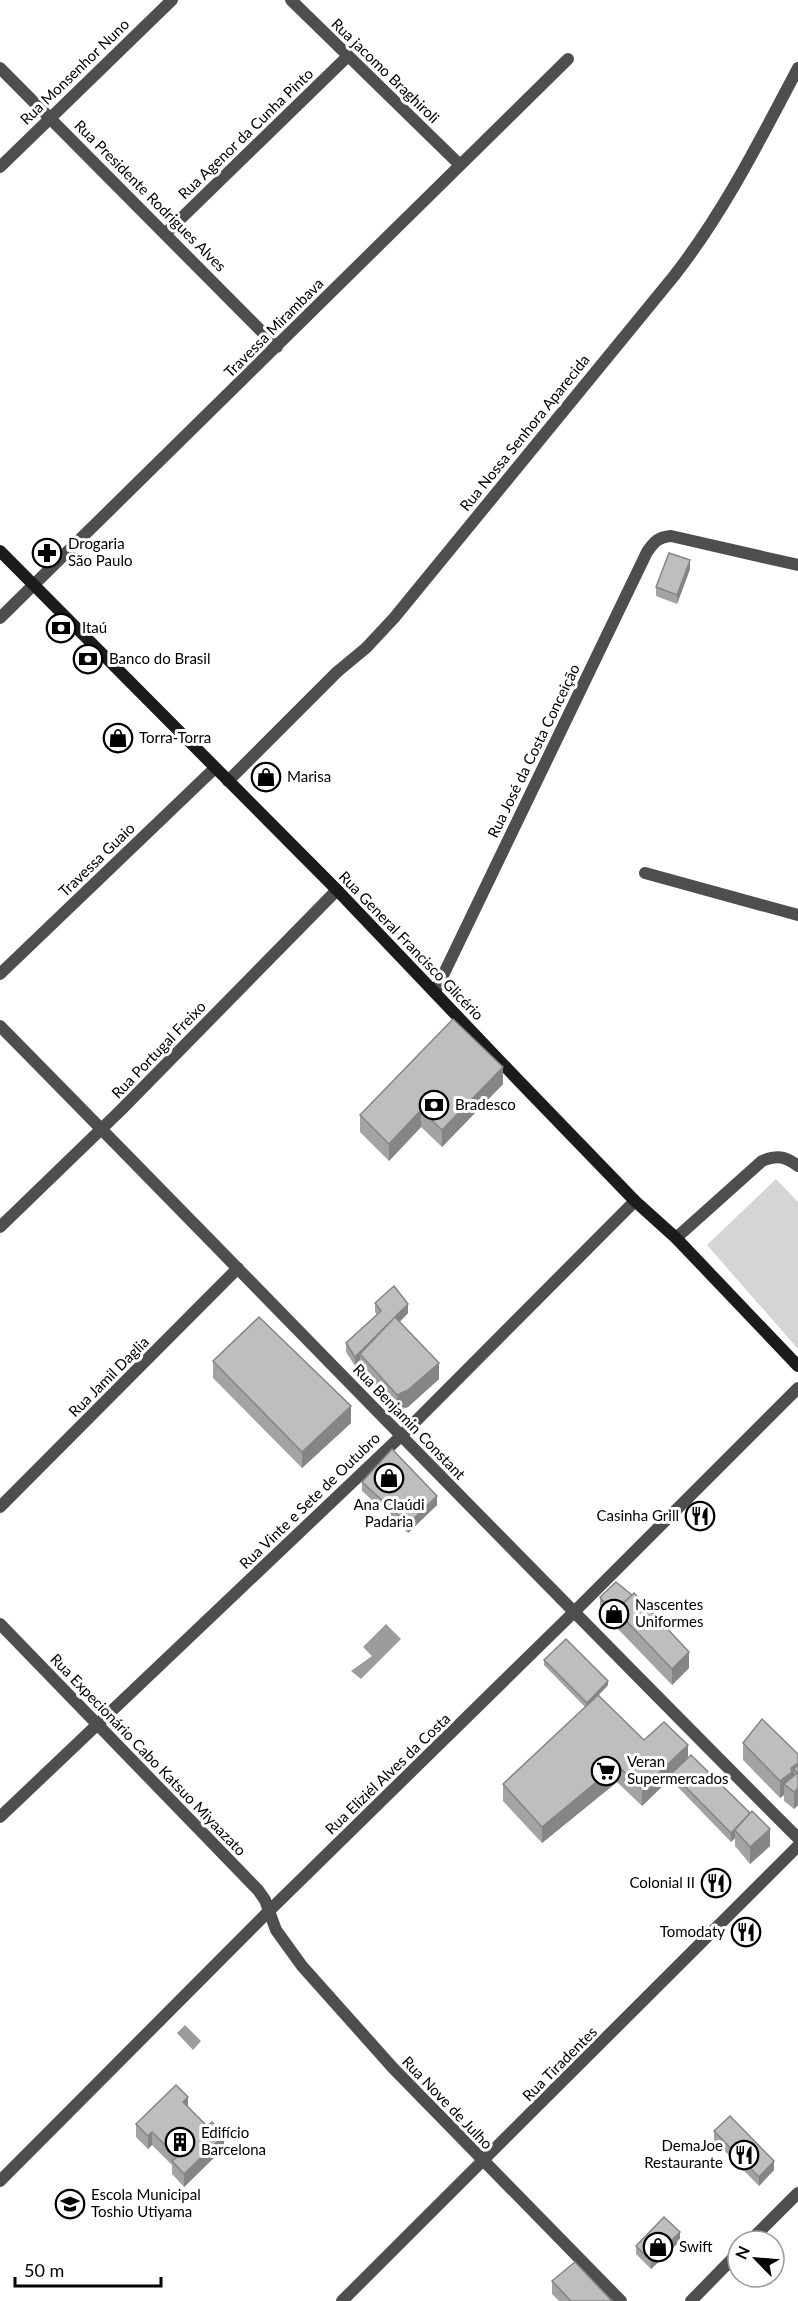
<svg xmlns="http://www.w3.org/2000/svg" width="798" height="2301" viewBox="0 0 798 2301" font-family="Lato,sans-serif">
<rect width="100%" height="100%" fill="#fff"/>
<!-- green -->
<path fill="#d5d5d5" d="M776,1179L798,1202V1349L707,1245Z"/>
<!-- water -->
<path fill="#9c9c9c" d="M386,1624L401,1639L361,1679L351,1671L372,1656L363,1647Z
M185,2025L201,2041L193,2050L177,2033Z"/>
<g fill="none" stroke-linecap="round" stroke-linejoin="round">
<!-- minor -->
<path stroke="#4e4e4e" stroke-width="12" d="M291,0L459,164
M0,68L277,347
M0,167L172,0
M166,233L348,56
M0,618L568,59
M228,781L337,672L366,648L394,618L674,276C724,212 760,140 798,68
M645,873L798,915
M0,974L215,768
M435,992L647,552C654,542 658,537 671,536L798,565
M0,1026C266,1296 530,1570 798,1838
M0,1227L121,1110L337,890
M676,1238L762,1161C777,1155 785,1156 798,1166
M0,1507L238,1268
M0,1624L258,1890L265,1900L276,1930L302,1966L393,2068L621,2301
M0,1817L402,1435L635,1201
M0,2181L269,1911L573,1613L798,1388
M750,2241L798,2193
M342,2301L798,1846
M691,2301L738,2253"/>
<!-- secondary -->
<path stroke="#1b1b1b" stroke-width="12" d="M0,551L337,890L518,1080L635,1201L676,1238L798,1366"/>
</g>
<!-- wall -->
<path fill="#a3a3a3" d="M690,569L677,604L656,596V587Z
M503,1084L442,1147L421,1127L389,1161L360,1132V1115Z
M375,1303L408,1313L400,1322L439,1379L408,1407L397,1411L360,1370V1360L355,1366L346,1352V1343L377,1315L375,1312Z
M213,1361L351,1423L302,1468L213,1378Z
M362,1482L437,1505L408,1533L362,1491Z
M600,1597L689,1668L672,1685L616,1627V1619L612,1623L600,1605Z
M544,1660L608,1685L598,1695L644,1740L688,1758L770,1846L750,1864L735,1846V1838L731,1842L672,1781V1777L642,1806L617,1782L542,1843L503,1801V1784L585,1707L544,1665Z
M743,1743L798,1754V1805L794,1809L784,1801V1795L780,1798L743,1760Z
M188,2106L224,2148L184,2187L172,2174V2165L152,2145L148,2149L136,2137V2124Z
M714,2131L774,2170L759,2186L714,2140Z
M680,2241L651,2269L636,2254V2246Z
M552,2281L612,2301H559L552,2294Z"/>
<!-- shaded-wall -->
<path fill="#858585" d="M690,560V569L677,604V595Z
M503,1067V1084L442,1147V1130Z
M421,1110V1127L389,1161V1144Z
M408,1304V1313L364,1357L360,1354V1360L355,1366V1357Z
M439,1363V1379L408,1407L397,1411V1395Z
M351,1406V1423L302,1468V1452Z
M437,1496V1505L408,1533V1524Z
M616,1610V1619L612,1623V1614Z
M689,1652V1668L672,1685V1669Z
M608,1681V1685L587,1708V1703Z
M688,1745V1761L672,1773V1777L642,1806V1789Z
M798,1763L797,1773L794,1769V1783L784,1784V1795L780,1798V1781L791,1768Z
M617,1765V1782L542,1843V1827Z
M798,1788V1805L794,1809V1792Z
M770,1829V1846L750,1864V1847Z
M735,1830V1838L731,1842V1833Z
M188,2097V2110L183,2102Z
M152,2132V2145L148,2149V2136Z
M224,2135V2148L184,2187V2174Z
M774,2161V2170L759,2186V2177Z
M680,2232V2241L651,2269V2261Z"/>
<!-- building -->
<path fill="#bebebe" stroke="#858585" stroke-width="1.5" d="M669,553L690,560L677,595L656,587Z
M453,1019L503,1067L442,1130L421,1110L389,1144L360,1115Z
M394,1286L408,1304L355,1357L346,1343L381,1311L375,1303Z
M259,1317L351,1406L302,1452L213,1361Z
M395,1317L439,1363L408,1390L397,1395L360,1354Z
M392,1449L437,1496L408,1524L362,1482Z
M616,1582L632,1595L612,1614L600,1597Z
M634,1593L689,1652L672,1669L616,1610Z
M566,1639L608,1681L587,1703L544,1660Z
M598,1695L644,1740L664,1722L688,1745L642,1789L617,1765L542,1827L503,1784Z
M762,1719L798,1754V1763L791,1768L792,1772L780,1781L743,1743Z
M691,1755L750,1813L731,1833L672,1773Z
M798,1764V1788L794,1792L784,1784L797,1773L794,1769Z
M752,1811L770,1829L750,1847L735,1830Z
M176,2085L188,2097L183,2102L207,2126L212,2122L224,2135L184,2174L172,2161L177,2157L152,2132L148,2136L136,2124Z
M730,2116L774,2161L759,2177L714,2131Z
M664,2217L680,2232L651,2261L636,2246Z
M575,2262L612,2301H571L552,2281Z"/>
<!-- icons -->
<defs>
<g id="pharmacy-ring" transform="scale(1.5)"><circle r="9.5" fill="#fff" stroke="#000" stroke-width="1.5"/><path d="M-2-6h4v4h4v4h-4v4h-4v-4h-4v-4h4Z" fill="#000"/></g>
<g id="bank-ring" transform="scale(1.5)"><circle r="9.5" fill="#fff" stroke="#000" stroke-width="1.5"/><path d="M-6-4H6V4H-6ZM0-2.3a2.3 2.3 0 1 0 0 4.6a2.3 2.3 0 1 0 0-4.6Z" fill="#000"/></g>
<g id="shop-ring" transform="scale(1.5)"><circle r="9.5" fill="#fff" stroke="#000" stroke-width="1.5"/><path d="M-5-2.5h2.3a2.7 3.5 0 0 1 5.4 0H5L5.5 6h-11ZM-1.5-2.5h3a1.5 2.3 0 0 0-3 0Z" fill="#000"/></g>
<g id="restaurant-ring" transform="scale(1.5)"><circle r="9.5" fill="#fff" stroke="#000" stroke-width="1.5"/><path d="M-5-6h1v4h1v-4h1v4h1v-4h1v5L-1.5 .5V6h-2V.5L-5-1ZM5-6V6H3V1.5H1.5Q1.5-4 5-6Z" fill="#000"/></g>
<g id="supermarket-ring" transform="scale(1.5)"><circle r="9.5" fill="#fff" stroke="#000" stroke-width="1.5"/><path d="M-6-5.5h2.5l.6 2H6L4.5 2H-2.5L-4.4-4H-6ZM-1.5 3.2a1.3 1.3 0 1 0 .1 0ZM3 3.2a1.3 1.3 0 1 0 .1 0Z" fill="#000"/></g>
<g id="building-ring" transform="scale(1.5)"><circle r="9.5" fill="#fff" stroke="#000" stroke-width="1.5"/><path d="M-4-6H4V6H1V3H-1V6H-4ZM-2.5-4.3h1.7v1.8h-1.7ZM.8-4.3h1.7v1.8H.8ZM-2.5-1h1.7V.8h-1.7ZM.8-1h1.7V.8H.8Z" fill="#000"/></g>
<g id="school-ring" transform="scale(1.5)"><circle r="9.5" fill="#fff" stroke="#000" stroke-width="1.5"/><path d="M0-5L7-2L0 1L-7-2ZM-4 1L0 2.5L4 1V4Q0 6-4 4Z" fill="#000"/></g>
</defs>
<g fill-rule="evenodd">
<use href="#pharmacy-ring" x="47" y="553"/>
<use href="#bank-ring" x="61" y="628"/>
<use href="#bank-ring" x="88" y="659"/>
<use href="#shop-ring" x="118" y="738"/>
<use href="#shop-ring" x="266" y="777"/>
<use href="#bank-ring" x="434" y="1105"/>
<use href="#shop-ring" x="389" y="1478"/>
<use href="#restaurant-ring" x="700" y="1516"/>
<use href="#shop-ring" x="614" y="1614"/>
<use href="#supermarket-ring" x="606" y="1771"/>
<use href="#restaurant-ring" x="716" y="1883"/>
<use href="#restaurant-ring" x="746" y="1932"/>
<use href="#building-ring" x="180" y="2142"/>
<use href="#restaurant-ring" x="744" y="2155"/>
<use href="#school-ring" x="70" y="2204"/>
<use href="#shop-ring" x="658" y="2247"/>
</g>
<g text-anchor="middle" stroke-width="6" stroke-linejoin="round" paint-order="stroke">
<!-- street labels -->
<g font-size="15" fill="#000" stroke="#fff">
<text transform="translate(385 71) rotate(44)" y="5">Rua jacomo Braghiroli</text>
<text transform="translate(75 72) rotate(-44)" y="5">Rua Monsenhor Nuno</text>
<text transform="translate(246 134) rotate(-44)" y="5">Rua Agenor da Cunha Pinto</text>
<text transform="translate(150 196) rotate(45)" y="5">Rua Presidente Rodrigues Alves</text>
<text transform="translate(274 328) rotate(-45)" y="5">Travessa Mirambava</text>
<text transform="translate(525 433) rotate(-51)" y="5">Rua Nossa Senhora Aparecida</text>
<text transform="translate(534 751) rotate(-64)" y="5">Rua José da Costa Conceição</text>
<text transform="translate(97 860) rotate(-44)" y="5">Travessa Guaio</text>
<text transform="translate(411 946) rotate(46)" y="5">Rua General Francisco Glicério</text>
<text transform="translate(159 1050) rotate(-46)" y="5">Rua Portugal Freixo</text>
<text transform="translate(109 1377) rotate(-45)" y="5">Rua Jamil Daglia</text>
<text transform="translate(409 1422) rotate(46)" y="5">Rua Benjamin Constant</text>
<text transform="translate(310 1501) rotate(-44)" y="5">Rua Vinte e Sete de Outubro</text>
<text transform="translate(148 1755) rotate(46)" y="5">Rua Expecionário Cabo Katsuo Miyaazato</text>
<text transform="translate(388 1774) rotate(-44)" y="5">Rua Eliziél Alves da Costa</text>
<text transform="translate(560 2064) rotate(-45)" y="5">Rua Tiradentes</text>
<text transform="translate(447 2103) rotate(46)" y="5">Rua Nove de Julho</text>
</g>
<!-- poi labels -->
<g font-size="15" fill="#000" stroke="#fff" text-anchor="start">
<text x="68" y="549">Drogaria<tspan x="68" dy="17">São Paulo</tspan></text>
<text x="82" y="633">Itaú</text>
<text x="109" y="664">Banco do Brasil</text>
<text x="139" y="743">Torra-Torra</text>
<text x="287" y="782">Marisa</text>
<text x="455" y="1110">Bradesco</text>
<text x="389" y="1510" text-anchor="middle">Ana Claúdi<tspan x="389" dy="17">Padaria</tspan></text>
<text x="679" y="1521" text-anchor="end">Casinha Grill</text>
<text x="635" y="1610">Nascentes<tspan x="635" dy="17">Uniformes</tspan></text>
<text x="627" y="1767">Veran<tspan x="627" dy="17">Supermercados</tspan></text>
<text x="695" y="1888" text-anchor="end">Colonial II</text>
<text x="725" y="1937" text-anchor="end">Tomodaty</text>
<text x="201" y="2138">Edifício<tspan x="201" dy="17">Barcelona</tspan></text>
<text x="723" y="2151" text-anchor="end">DemaJoe<tspan x="723" dy="17">Restaurante</tspan></text>
<text x="91" y="2200">Escola Municipal<tspan x="91" dy="17">Toshio Utiyama</tspan></text>
<text x="679" y="2252">Swift</text>
</g>
</g>
<!-- north arrow -->
<g transform="translate(756 2259) rotate(295)"><circle r="28" fill="#ffffff" stroke="#999999" stroke-width="1.5"/>
<path d="M0-4.5L10 22L0 15L-10 22Z" fill="#000000"/>
<text y="-9" font-size="16" font-weight="bold" text-anchor="middle" fill="#000000">N</text>
</g>
<!-- scale -->
<path d="M15 2277v9h146v-9" fill="none" stroke="#000000" stroke-width="3"/>
<text x="24" y="2277" font-size="18" fill="#000000" stroke="#ffffff" stroke-width="4.5" paint-order="stroke">50 m</text>
</svg>
